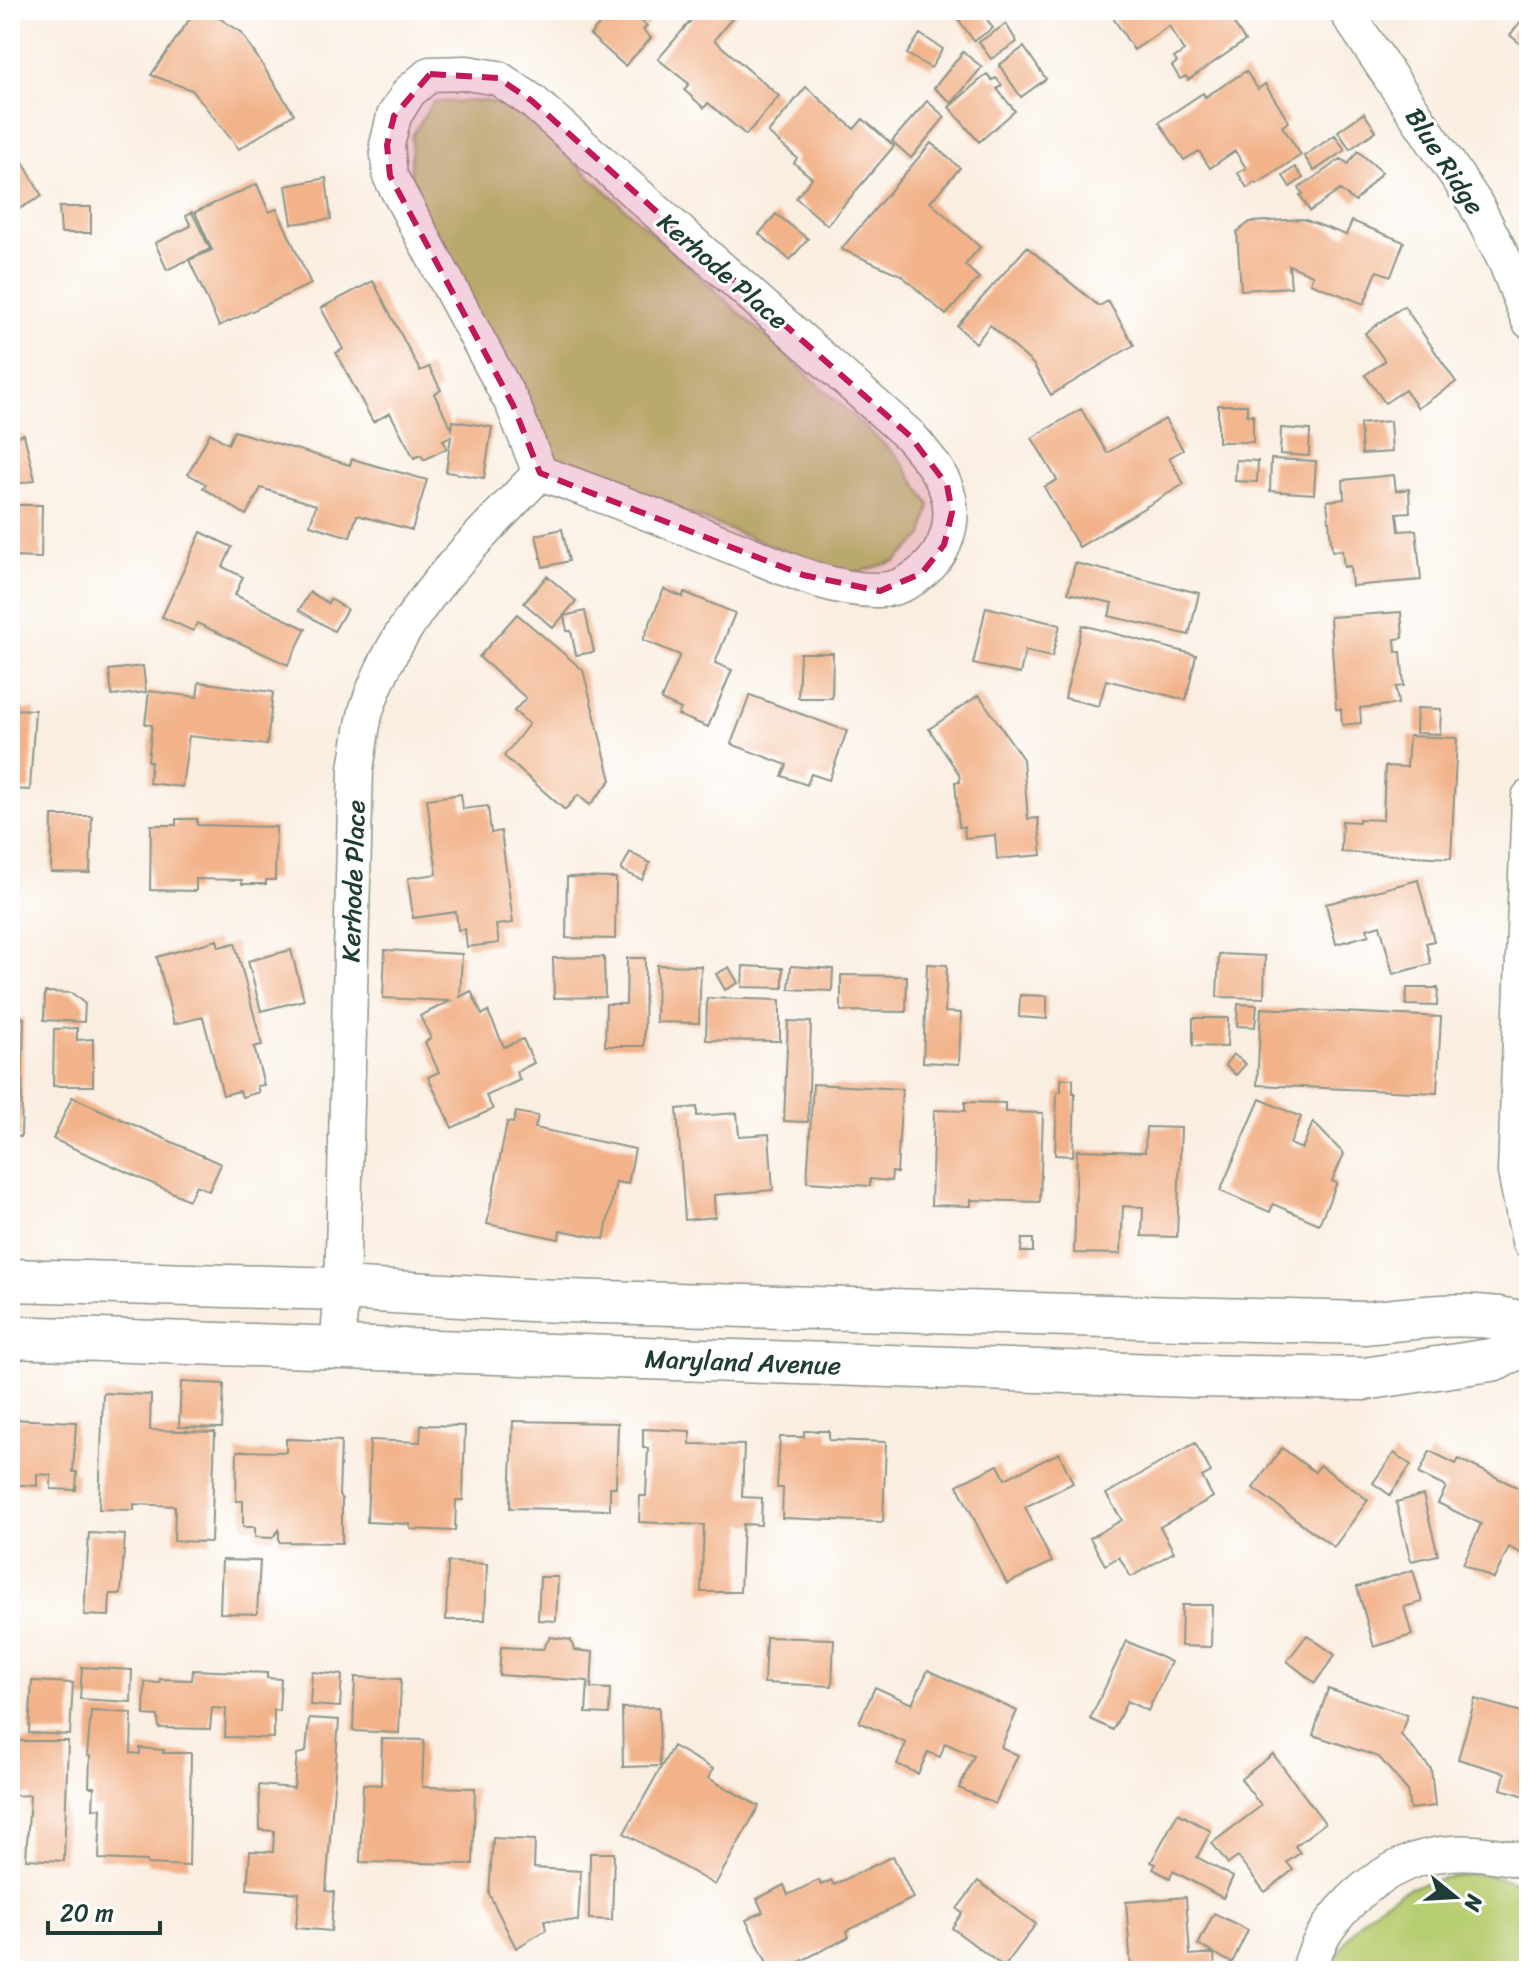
<svg xmlns="http://www.w3.org/2000/svg" width="1539" height="1981" viewBox="0 0 1539 1981" font-family="Sriracha,sans-serif">
<rect width="100%" height="100%" fill="#fff"/>
<filter id="ink" filterUnits="userSpaceOnUse"><feTurbulence type="fractalNoise" baseFrequency=".0125" numOctaves="2"/><feDisplacementMap in="SourceGraphic" scale="16" xChannelSelector="R" yChannelSelector="G"/><feConvolveMatrix kernelMatrix="1 2 1 2 8 2 1 2 1" color-interpolation-filters="sRGB"/></filter>
<filter id="wash" filterUnits="userSpaceOnUse"><feTurbulence type="fractalNoise" baseFrequency=".006" numOctaves="4" result="noise"/><feDisplacementMap in="SourceGraphic" scale="32" xChannelSelector="R" yChannelSelector="G"/><feGaussianBlur stdDeviation="1.8" result="paint"/><feColorMatrix in="noise" values="0 0 0 0 0 0 0 0 0 0 0 0 0 0 0 0 0 1.4 0 .05"/><feComposite in="paint" operator="in"/></filter>
<g filter="url(#wash)">
<rect width="100%" height="100%" fill="#faeee1"/>
<!-- green -->
<path fill="#b7cd71" stroke="#6b8552" stroke-width="2" d="M486,101L515,108L899,458L930,505L923,536L896,561L848,575L552,462L410,186L412,136L433,102Z
M1479,1874L1508,1880L1529,1888V1971H1331C1355,1904 1412,1877 1479,1874Z"/>
<g id="blocks">
<!-- building -->
<path fill="#f2b38a" d="M196,10H206L241,32L294,114L239,149L192,90L151,75Z
M612,10H629L647,26L643,30L651,38L625,66L590,35Z
M638,10H659L650,21Z
M700,10H739L714,40L779,96L746,135L708,103L704,108L684,90L689,84L658,59Z
M957,10H980L993,28L974,41L953,12Z
M1108,10H1225L1245,41L1188,80L1186,76L1180,79L1172,66L1177,62L1174,58L1184,51L1169,26L1134,50Z
M1529,11V51L1510,35Z
M1006,24L1017,42L991,59L979,42Z
M920,34L943,49L931,68L907,54Z
M1024,47L1046,79L1021,97L999,65Z
M963,52L982,67L952,103L934,88Z
M1246,71L1258,89L1265,84L1289,122L1282,126L1301,155L1257,184L1255,182L1247,188L1238,173L1246,168L1235,151L1210,168L1199,151L1184,160L1159,122L1203,93L1205,97Z
M987,74L992,80L996,78L1002,85L997,89L1015,111L979,142L949,107Z
M806,87L854,129L863,119L894,146L827,225L796,198L812,178L794,163L797,158L768,133Z
M927,101L945,117L911,158L892,141Z
M1364,113L1376,131L1350,149L1338,131Z
M1335,135L1345,150L1314,171L1304,156Z
M931,143L960,168L930,202L980,247L965,265L979,278L946,315L901,275L841,249Z
M1358,151L1382,172L1355,202L1340,190L1310,211L1300,195L1303,194L1299,188L1341,159L1348,164Z
M22,160L42,196L10,214V167Z
M1295,167L1303,178L1290,187L1283,176Z
M326,178L331,219L292,224L286,186Z
M257,184L269,212L277,209L311,284L219,326L189,260L212,250L195,212Z
M59,207H91V233H61Z
M192,212L210,249L167,270L155,243L191,226L186,216Z
M776,214L808,239L790,260L759,234Z
M1303,219L1346,235L1352,221L1404,242L1391,276L1377,271L1364,304L1310,283L1313,275L1289,265L1291,287L1241,290L1237,232L1250,222Z
M1027,247L1099,306L1108,301L1134,345L1051,395L1033,364L990,325L976,343L957,326Z
M373,281L420,371L429,367L441,390L434,394L452,429L453,421L492,427L484,478L446,472L451,436L443,440L447,448L424,460L421,455L414,458L390,413L373,422L336,353L343,349L321,308Z
M1404,306L1456,382L1418,408L1405,390L1385,403L1365,375L1385,361L1365,333Z
M1218,405H1247V415H1253V442H1218Z
M1081,409L1107,453L1165,419L1183,450L1169,458L1184,484L1079,547L1044,487L1057,480L1032,438Z
M10,421L15,437L24,434L35,480L10,486Z
M1390,421L1392,452L1362,454L1360,424Z
M1281,428L1310,430L1309,456L1280,454Z
M234,431L350,465L352,459L427,480L412,530L357,515L350,537L310,525L316,505L261,488L246,515L203,488L206,484L188,474L210,433L228,444Z
M1271,459L1316,461L1314,494L1270,491Z
M1236,460L1258,461L1257,482L1235,481Z
M1394,475L1396,491L1409,489L1410,512L1397,513L1399,531L1416,530L1421,580L1352,586L1350,566L1344,567L1342,550L1332,551L1327,501L1344,499L1343,480Z
M10,505H42L41,558L10,557Z
M562,529L569,561L543,567L536,535Z
M201,532L232,547L223,567L243,577L235,595L306,629L288,665L197,623L193,631L162,617Z
M1075,563L1199,593L1189,635L1109,616L1112,603L1068,593Z
M547,576L576,601L553,628L524,603Z
M664,589L683,597L684,592L735,613L715,663L732,670L708,727L678,715L681,709L661,700L680,655L643,640Z
M310,592L328,603L330,599L347,609L334,631L299,610Z
M986,607L1060,625L1052,657L1025,651L1020,674L973,664Z
M585,611L594,652L576,655L571,631H567L564,616Z
M1401,612L1403,638L1395,639L1396,652H1401L1404,686L1396,687L1398,704L1360,708L1361,723L1342,725L1341,709H1336L1330,617Z
M517,614L583,670L611,780L590,805L578,795L565,810L504,756L529,724L514,711L526,698L479,657Z
M1082,625L1196,655L1186,700L1106,680L1099,706L1065,698Z
M800,653H833L832,698H798Z
M143,666L146,692L112,696L109,670Z
M199,682L273,692L267,745L189,736L182,787L149,783L151,762L148,761L152,725L145,724L149,691L197,697Z
M750,695L847,731L829,780L811,774L807,785L782,776L787,765L731,744Z
M979,695L1023,759L1028,819L1038,818L1042,855L997,859L995,835L965,838L964,827H959L955,782H960L959,774L929,729Z
M1417,708L1441,709L1440,734L1416,733Z
M10,709L35,710L30,790L10,789Z
M1409,736L1457,738L1451,858L1341,852L1342,821L1359,822V819L1383,820L1385,766L1407,767Z
M461,794L463,809L488,806L491,833L501,831L513,923L496,925L499,943L467,947L465,929L458,930L456,912L413,918L408,878L437,874L427,799Z
M52,816H92L90,873L51,872Z
M176,819H197V825L276,827L275,880H266V884H242V880L196,879V891L150,890L151,825H176Z
M630,852L650,863L642,880L621,870Z
M567,877L616,878L615,939L566,938Z
M1418,880L1434,941L1426,943L1431,964L1393,974L1380,925L1367,929L1369,935L1336,944L1326,904Z
M217,940L219,947L235,943L262,1045L254,1047L264,1085L257,1086L259,1092L242,1097L240,1091L223,1095L203,1017L174,1024L157,957Z
M291,950L304,1000L261,1011L248,961Z
M385,950L462,954L460,997L471,991L482,1015L488,1011L504,1047L523,1039L534,1063L516,1072L520,1080L486,1096L493,1109L452,1128L428,1077L439,1072L425,1042L431,1038L420,1016L450,1001L383,998Z
M1219,954L1265,956L1264,998L1217,997Z
M604,957L605,997L554,998L553,958Z
M627,958H645L644,1046H605L606,1004H626Z
M927,964L947,965L945,1012L961,1013L959,1064L923,1062Z
M657,965L701,966L699,1023L656,1022Z
M743,966L783,968V988L742,987Z
M791,966L833,969L832,991L789,989Z
M729,967L738,983L725,990L716,974Z
M841,975L907,976L906,1012L841,1011Z
M1407,988H1438L1437,1006L1406,1005Z
M45,992L72,993L85,1004L84,1022L44,1020Z
M1020,995L1047,996V1019L1019,1017Z
M707,998L780,1000V1041L706,1040Z
M1238,1004L1257,1005L1255,1027L1237,1026Z
M1261,1008L1441,1017L1437,1093L1257,1085Z
M10,1017L24,1018L21,1137L10,1136Z
M1193,1018H1228L1227,1047L1193,1046Z
M788,1021L811,1022L808,1122L784,1121Z
M77,1028V1040L93,1039V1086H53L54,1029Z
M1233,1054L1246,1064L1236,1075L1225,1065Z
M1061,1079H1073V1093H1075L1073,1156L1055,1155L1057,1092H1061Z
M813,1084L902,1089L897,1173L892,1172L891,1181L870,1179V1186L807,1182Z
M72,1097L221,1164L209,1191L196,1185L189,1200L53,1139Z
M1260,1099L1301,1117L1290,1144L1302,1149L1313,1122L1344,1154L1332,1181L1337,1183L1319,1224L1273,1204L1270,1212L1220,1191Z
M965,1102L1005,1103V1112L1043,1113L1040,1202L971,1200V1206L931,1205L934,1110L965,1111Z
M697,1107V1116L737,1113L739,1136L769,1134L773,1190L714,1195L715,1217L685,1220L677,1109Z
M516,1112L538,1116L535,1128L635,1149L628,1184L616,1182L604,1239L560,1230L559,1239L487,1224L507,1122L513,1123Z
M1146,1127L1181,1128L1177,1237L1142,1236L1143,1207L1123,1206L1121,1254L1074,1253L1077,1150L1145,1152Z
M1022,1239H1033V1252H1021Z
M181,1382L224,1384L222,1428L179,1427Z
M103,1393L151,1395L150,1430L215,1432L211,1542L174,1541L175,1506L134,1504V1510L99,1509Z
M10,1419L76,1422L73,1472H77L76,1490L51,1489V1475L37,1474V1486L10,1484Z
M513,1421L618,1423L616,1487H610V1510L510,1508Z
M421,1425L465,1426L463,1500H456L455,1531L410,1529V1524L367,1522L370,1440L420,1442Z
M643,1429L690,1431V1444L744,1445L742,1497L762,1498L761,1525L743,1524L740,1592H701L704,1525L639,1522L640,1496H646L648,1448H643Z
M804,1431H829V1440L886,1442L883,1522L782,1518L783,1488H777L780,1437H804Z
M286,1439L341,1441L339,1495L342,1499V1543L279,1542V1530L272,1538L255,1537V1527H243V1501H236L237,1451L286,1452Z
M1195,1443L1211,1472L1202,1477L1213,1497L1160,1527L1174,1552L1131,1577L1119,1557L1105,1565L1090,1538L1122,1520L1106,1494Z
M1282,1448L1315,1472L1320,1465L1368,1500L1334,1547L1253,1488Z
M1430,1451L1456,1464L1459,1459L1529,1493V1557L1509,1547L1494,1579L1463,1564L1481,1524L1438,1503L1446,1487L1419,1474Z
M1059,1453L1073,1483L1025,1507L1052,1562L1007,1584L957,1485L998,1465L1005,1479Z
M1394,1453L1411,1465L1390,1495L1373,1483Z
M1423,1495L1438,1555L1411,1561L1396,1502Z
M89,1533L125,1535L121,1594H110L109,1616L84,1615Z
M222,1560L260,1561L257,1614L220,1613Z
M448,1562L487,1564L485,1620H446Z
M1413,1570L1422,1602L1404,1607L1412,1635L1374,1647L1357,1587Z
M540,1577H558L556,1621L538,1620Z
M1182,1605H1212L1211,1647L1181,1646Z
M1307,1635L1335,1655L1315,1683L1287,1661Z
M550,1637L571,1640L574,1650L593,1652L591,1688L610,1689L609,1714L586,1713L588,1681L499,1675L501,1647L543,1649Z
M766,1637L834,1639L832,1686L764,1683Z
M1127,1641L1171,1662L1148,1711L1127,1701L1113,1730L1090,1719Z
M82,1667L132,1670L131,1702L80,1699Z
M193,1670L267,1673V1678L281,1679L279,1711L274,1710V1738L225,1737L226,1709L212,1708L210,1729L159,1728L158,1716L144,1715L145,1682L159,1683L160,1679L192,1680Z
M928,1670L1017,1711L1001,1747L1018,1755L995,1804L959,1788L974,1756L945,1743L940,1757L928,1752L918,1774L897,1764L906,1743L859,1722L875,1687L912,1704Z
M312,1672L342,1675L340,1707L310,1705Z
M355,1677L401,1679L399,1733L353,1731Z
M32,1681L73,1683L70,1735L29,1733Z
M1328,1689L1407,1715L1401,1735L1431,1769L1435,1806L1410,1809L1407,1790L1379,1757L1313,1735Z
M1475,1699L1529,1714V1797L1501,1789L1505,1773L1458,1759Z
M659,1707L660,1766L623,1767L622,1708Z
M91,1711L132,1713L131,1753L140,1754V1748L164,1750L163,1753H191L189,1866L147,1864V1861L99,1859L101,1808L93,1809L94,1787H89L90,1756H87Z
M309,1718L339,1720L326,1891L334,1892L331,1931L296,1928L299,1893L247,1889L250,1851L273,1852L274,1831L260,1830L259,1785L294,1788L297,1754L306,1752Z
M10,1738L16,1739V1741H68L64,1861L26,1859L30,1795L10,1796Z
M382,1739L424,1740L422,1787L475,1788L473,1864L360,1862L363,1784L381,1785Z
M673,1746L713,1769L708,1778L759,1806L715,1885L624,1833Z
M1273,1754L1325,1823L1295,1846L1300,1853L1287,1862L1293,1870L1265,1892L1238,1857L1228,1864L1212,1843L1261,1806L1241,1779Z
M1178,1813L1211,1831L1197,1857L1233,1877L1223,1898L1173,1871L1170,1878L1153,1869L1156,1864L1151,1862Z
M493,1838L535,1840L534,1868L581,1871L578,1921L544,1920L546,1930L516,1948L489,1894Z
M590,1853H614L612,1920L589,1919Z
M893,1856L913,1898L847,1931L849,1937L781,1971H771L746,1920L763,1912L757,1899L784,1885L788,1895L819,1880L821,1885L831,1880L834,1885Z
M978,1881L1036,1924L1004,1967L952,1928L962,1913L957,1909Z
M1186,1897L1190,1955L1214,1953L1198,1945L1214,1913L1248,1930L1232,1963L1214,1953L1215,1971H1151V1967L1131,1968L1126,1902Z"/>
</g>
</g>
<g filter="url(#ink)">
<use href="#blocks" fill-opacity="0" stroke="#8c968a" stroke-width="2"/>
<g fill="none" stroke-linecap="round" stroke-linejoin="round">
<!-- minor casing -->
<g stroke="#8c968a" stroke-width="37">
<path id="minor" d="M1345,10L1475,203L1505,261L1529,321
M467,73L498,78L532,101L910,436C938,469 963,498 944,544C934,568 905,590 878,590C826,591 775,563 728,545C666,520 604,495 540,473L513,405L390,176L387,145L394,116L409,92L430,74Z
M1529,797L1515,1172L1529,1241
M337,1349L342,1289L356,768C360,749 361,727 367,708C399,611 472,545 540,473
M1309,1971C1321,1920 1370,1875 1418,1859C1442,1852 1469,1851 1493,1855C1506,1857 1517,1858 1529,1863"/>
</g>
<!-- tertiary casing -->
<g stroke="#8c968a" stroke-width="45">
<path id="tertiary" d="M10,1280L342,1289L530,1300L1364,1323C1418,1318 1477,1308 1529,1325
M10,1337L1190,1376L1364,1379L1497,1359L1529,1341"/>
</g>
<!-- minor -->
<use href="#minor" stroke="#fff" stroke-width="34"/>
<!-- tertiary -->
<use href="#tertiary" stroke="#fff" stroke-width="42"/>
</g>
</g>
<!-- marked area -->
<path fill="#c2185b" fill-opacity="0.2" stroke="#c2185b" stroke-width="6" stroke-dasharray="16 10" stroke-linejoin="round" d="M430,74L498,78L532,101L910,436L947,485L952,512L944,545L922,573L880,591L803,575L540,473L513,405L390,176L387,145L394,116Z"/>
<g text-anchor="middle" stroke-width="6" stroke-linejoin="round" paint-order="stroke">
<!-- street labels -->
<g font-size="26" fill="#1f3d34" stroke="#fff">
<text transform="translate(1445 161) rotate(57)" y="9">Blue Ridge</text>
<text transform="translate(723 271) rotate(41)" y="9">Kerhode Place</text>
<text transform="translate(353 881) rotate(-88)" y="9">Kerhode Place</text>
<text transform="translate(743 1362) rotate(2)" y="9">Maryland Avenue</text>
</g>
</g>
<!-- margin -->
<rect width="1539" height="1981" fill="none" stroke="#fff" stroke-width="40"/>
<!-- north arrow -->
<g transform="translate(1455 1897) rotate(108)" stroke="#ffffff" stroke-width="6" paint-order="stroke">
<path d="M0-6L14 30L0 20L-14 30Z" fill="#1f3d34"/>
<text y="-12" font-size="22" font-weight="bold" text-anchor="middle" fill="#1f3d34">N</text>
</g>
<!-- scale -->
<path d="M48 1921v12h112v-12" fill="none" stroke="#1f3d34" stroke-width="4"/>
<text x="60" y="1921" font-size="24" fill="#1f3d34" stroke="#ffffff" stroke-width="6" paint-order="stroke">20 m</text>
</svg>
